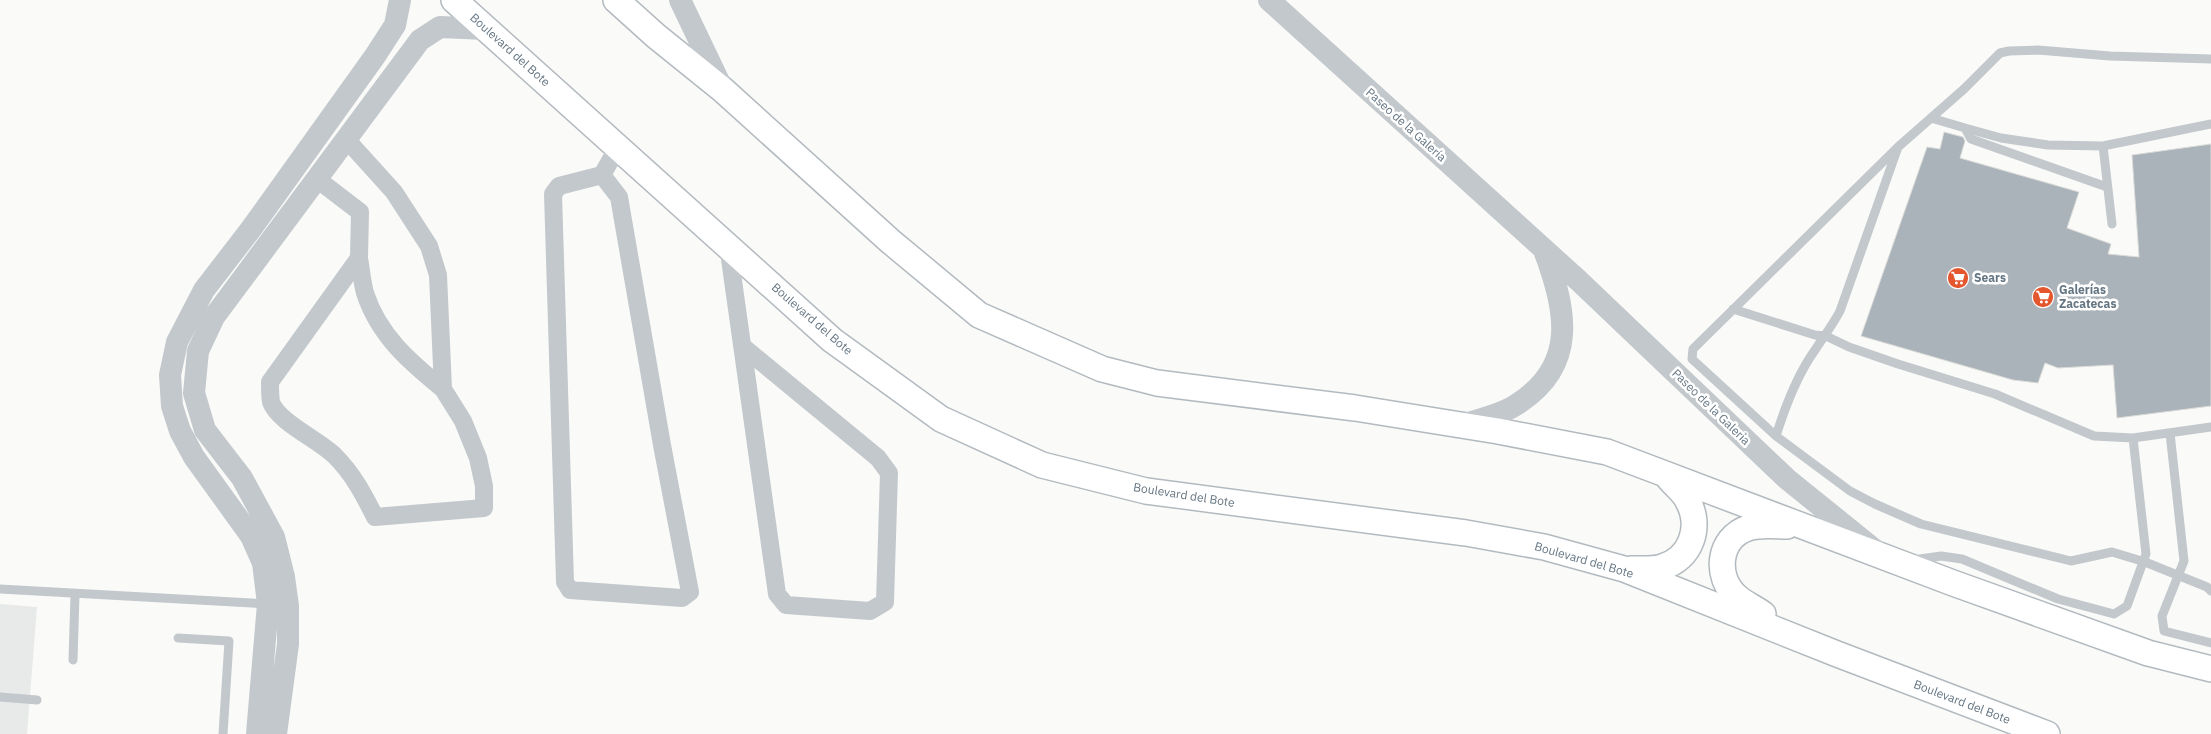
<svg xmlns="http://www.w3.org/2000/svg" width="2211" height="734" viewBox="0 0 2211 734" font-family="'IBM Plex Sans',sans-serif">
<rect width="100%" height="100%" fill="#fafaf8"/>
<!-- built -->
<path fill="#e8e9e9" d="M0,604L37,607L27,734H0Z"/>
<!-- building -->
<path fill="#aab3b9" stroke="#dcdcda" d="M1944,132L1963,137L1965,141L1960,158L2079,192L2067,228L2111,244L2108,254L2139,257L2132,155L2211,144V406L2117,418L2113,365L2058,368L2045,363L2038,383L2013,380L1861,336L1927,147L1940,149Z"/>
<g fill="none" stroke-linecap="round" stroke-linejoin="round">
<!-- secondary casing -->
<g stroke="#b3babf" stroke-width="28">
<path id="secondary" d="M454,0L832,340L941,419L1042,465L1146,491L1466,533L1544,547L1624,569L1837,654L2047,734
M616,0L656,36L723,90L890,241L979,315L1102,369L1157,383L1355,408L1498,431L1607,452L1953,583L2148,653L2211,669
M1631,569C1641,569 1653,570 1662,567C1691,559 1702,527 1688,501C1684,492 1674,485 1668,477
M1763,614C1755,608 1745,604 1737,597C1714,577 1718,538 1748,528C1760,524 1774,526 1787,526"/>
</g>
<!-- service -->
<path stroke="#c3c8cc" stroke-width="9" d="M1931,118L1964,89L2000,53L2009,51L2038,50L2110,56L2211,59
M1965,128L2001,138L2048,145L2103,146
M1898,147L1693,349L1692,359L1776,436L1850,491L1875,504L1921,524L2071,561L2112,552L2145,562L2207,587L2211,591
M2112,224L2103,146L2211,124
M1733,309L1815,335L1826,336L1849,347L1898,364L1995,394L2094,436L2133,438L2211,427
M2170,433L2184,561L2162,616L2164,631L2211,643
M1776,436C1785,407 1797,375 1815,350C1824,336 1832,326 1840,311L1898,147L1931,118L1965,128L1971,139L2107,187
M1913,560L1941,556L1962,559L2058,599L2114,614L2127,606L2146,554L2133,438
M0,589L268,604
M178,638L229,641L223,734
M73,660L75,595
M0,697L37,700"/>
<!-- minor -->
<path stroke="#c3c8cc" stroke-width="18" d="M602,175L619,197L662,445L690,592L682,598L570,590L565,582L553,194L559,186L602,175L618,147
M317,179L360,212L359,258L270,382C270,388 270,396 271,402C278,422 319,440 335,456C353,474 364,495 375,517L484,508V486L478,458L463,421L443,389L438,275L429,246L394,192L347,140
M728,245L777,594L786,605L870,611L885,602L889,473L878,458L742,346
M359,258C361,269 362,282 365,293C379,336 410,362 443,389"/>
<!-- tertiary -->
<path stroke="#c3c8cc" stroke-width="22" d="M680,0L723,90
M1269,0L1578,280L1787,479L1875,550
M1462,425C1481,419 1503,414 1519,403C1578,364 1566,309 1545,253
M257,734L268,604L263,563L251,536L194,457L180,431L172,406L170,375L177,342L204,290L251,229L375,56L395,25L400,0
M276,734L288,644V606L284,577L274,537L242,478L205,430L194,393L198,351L214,317L420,40L440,27L486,29"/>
<!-- secondary -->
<use href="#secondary" stroke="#fff" stroke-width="25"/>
</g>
<!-- icons -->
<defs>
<g id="supermarket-disc" transform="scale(1.125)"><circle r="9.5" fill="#e4572e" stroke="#fff"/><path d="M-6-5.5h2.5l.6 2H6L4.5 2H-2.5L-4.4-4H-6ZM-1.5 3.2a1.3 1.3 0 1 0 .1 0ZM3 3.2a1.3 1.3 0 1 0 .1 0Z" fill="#fff"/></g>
</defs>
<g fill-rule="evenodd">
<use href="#supermarket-disc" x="1958" y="278"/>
<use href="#supermarket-disc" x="2043" y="297"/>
</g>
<g text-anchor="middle" stroke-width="5" stroke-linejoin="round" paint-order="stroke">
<!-- street labels -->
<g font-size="12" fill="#657683" stroke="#fff">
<text transform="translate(510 50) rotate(42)" y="4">Boulevard del Bote</text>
<text transform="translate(1406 125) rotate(42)" y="4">Paseo de la Galería</text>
<text transform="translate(812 319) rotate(41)" y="4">Boulevard del Bote</text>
<text transform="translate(1711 407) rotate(44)" y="4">Paseo de la Galeria</text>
<text transform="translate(1184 495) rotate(9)" y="4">Boulevard del Bote</text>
<text transform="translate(1584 560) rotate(16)" y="4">Boulevard del Bote</text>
<text transform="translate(1962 702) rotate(21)" y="4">Boulevard del Bote</text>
</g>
<!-- poi labels -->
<g font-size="12" font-weight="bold" fill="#657683" stroke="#fff" text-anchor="start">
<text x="1974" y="282">Sears</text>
<text x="2059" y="294">Galerías<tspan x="2059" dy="14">Zacatecas</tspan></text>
</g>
</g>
</svg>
